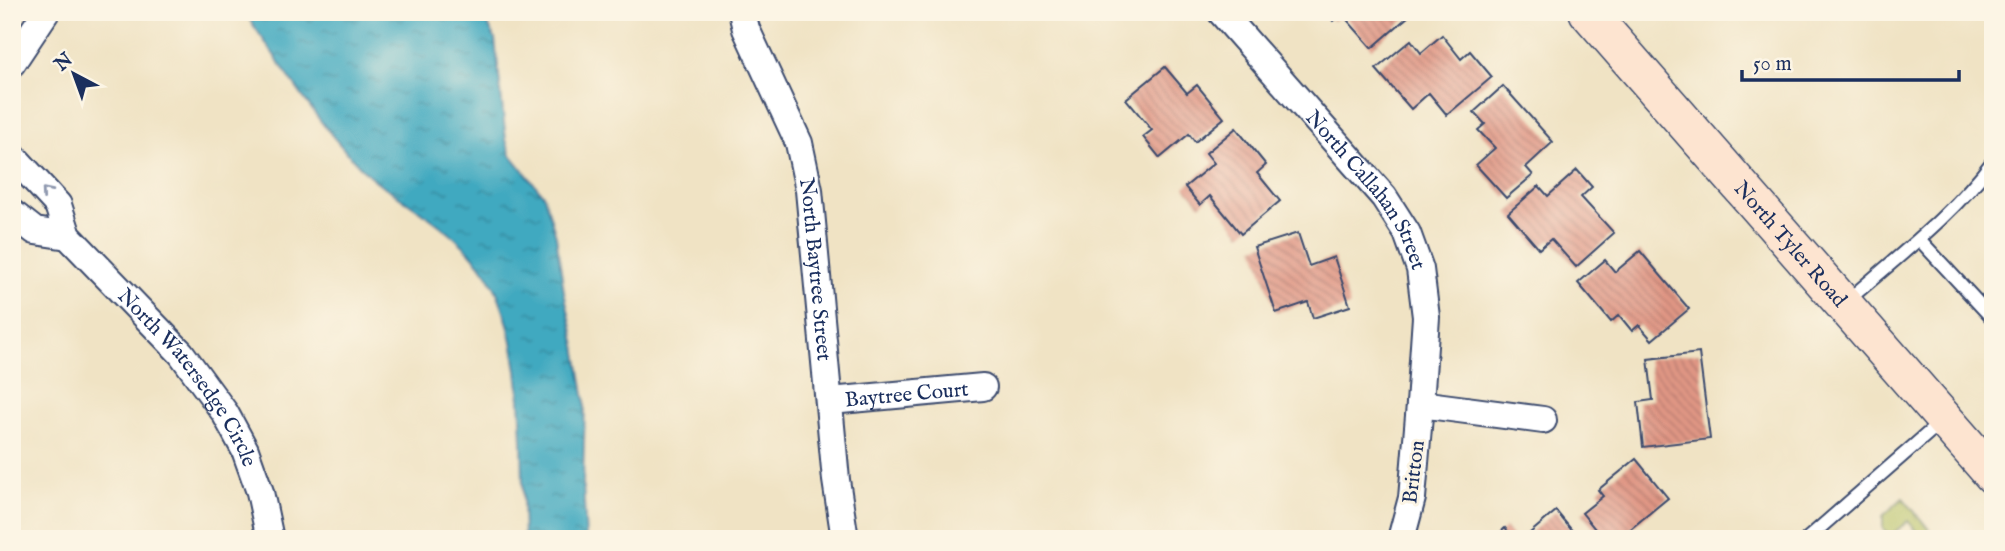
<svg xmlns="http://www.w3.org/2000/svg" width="2005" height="551" viewBox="0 0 2005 551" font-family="'IM FELL English',serif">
<defs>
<pattern id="grass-tufts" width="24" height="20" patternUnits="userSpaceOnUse" patternTransform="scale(1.75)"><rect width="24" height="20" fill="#b4bf61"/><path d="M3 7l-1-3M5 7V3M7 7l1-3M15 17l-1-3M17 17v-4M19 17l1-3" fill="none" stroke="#9aa457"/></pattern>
<pattern id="water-ripples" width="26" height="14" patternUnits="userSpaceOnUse" patternTransform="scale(1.75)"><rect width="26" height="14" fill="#40a9c0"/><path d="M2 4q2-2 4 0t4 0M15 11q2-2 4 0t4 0" fill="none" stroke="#358a9f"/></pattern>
<pattern id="building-back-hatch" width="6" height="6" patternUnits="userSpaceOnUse" patternTransform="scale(1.75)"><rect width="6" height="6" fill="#e09684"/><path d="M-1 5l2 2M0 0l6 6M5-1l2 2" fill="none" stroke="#b57b6f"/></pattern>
</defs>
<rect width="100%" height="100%" fill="#fcf5e5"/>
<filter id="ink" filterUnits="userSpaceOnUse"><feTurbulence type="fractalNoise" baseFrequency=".0143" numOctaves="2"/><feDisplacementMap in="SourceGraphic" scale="14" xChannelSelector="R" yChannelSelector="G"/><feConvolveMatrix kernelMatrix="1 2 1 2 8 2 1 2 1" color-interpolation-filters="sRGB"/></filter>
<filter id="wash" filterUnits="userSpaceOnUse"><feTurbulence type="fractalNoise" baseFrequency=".00686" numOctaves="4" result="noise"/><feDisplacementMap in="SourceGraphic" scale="28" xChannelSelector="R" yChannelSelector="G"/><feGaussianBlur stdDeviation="1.57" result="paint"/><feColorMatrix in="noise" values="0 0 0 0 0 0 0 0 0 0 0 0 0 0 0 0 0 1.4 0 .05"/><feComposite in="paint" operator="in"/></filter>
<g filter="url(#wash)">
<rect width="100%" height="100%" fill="#f0e3c4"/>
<!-- grass -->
<path fill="url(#grass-tufts)" stroke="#687760" stroke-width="2" d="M1903,498L1937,539H1924L1908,521L1890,536L1883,528V516Z"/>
<!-- water -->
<path fill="url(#water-ripples)" stroke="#2e6c8f" stroke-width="2" d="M244,12H475L486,20L495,39L506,140L511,155L544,196L556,236L564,292L576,346L585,401L583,483L586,539H524C521,461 528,359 495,288C475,247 436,222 400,197C390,190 379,184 370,176C320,130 284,67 244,12Z"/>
<g id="blocks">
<!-- building -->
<path fill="url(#building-back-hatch)" d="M1325,12H1408L1410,15L1372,48L1342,14L1333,21Z
M1442,35L1461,59L1470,51L1492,77L1447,115L1429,93L1411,109L1376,69L1411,40L1421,53Z
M1165,67L1187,93L1197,85L1224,118L1195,142L1189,134L1160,158L1143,137L1152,130L1126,99Z
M1503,86L1553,142L1526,167L1533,175L1506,198L1476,165L1495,148L1478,130L1485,124L1474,112Z
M1236,128L1266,165L1257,173L1280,201L1241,234L1210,196L1200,205L1185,187L1214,163L1206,153Z
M1577,170L1592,187L1581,197L1614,233L1576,267L1551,239L1539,249L1508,213L1539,186L1548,196Z
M1298,233L1309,266L1334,257L1350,306L1313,318L1308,302L1276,313L1254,247Z
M1640,251L1689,309L1652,340L1639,325L1632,331L1619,315L1611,322L1578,283L1605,260L1615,272Z
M1699,353L1710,439L1643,447L1638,402L1653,400L1648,359Z
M1636,459L1668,498L1622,536L1618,531L1609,539H1603L1582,513L1603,496L1598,490Z
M1556,511L1579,539H1523Z
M1505,528L1514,539H1493Z"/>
</g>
</g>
<g filter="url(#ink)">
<use href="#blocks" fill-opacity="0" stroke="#3b4a6d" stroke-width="2"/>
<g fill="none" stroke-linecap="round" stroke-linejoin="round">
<!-- lane casing -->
<g stroke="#3b4a6d" stroke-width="16">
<path id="lane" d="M1919,239L1993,319
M1847,301C1897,257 1953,215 1993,161
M1807,539L1941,422"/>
</g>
<!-- street casing -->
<g stroke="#3b4a6d" stroke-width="30">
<g id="street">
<path id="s1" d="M742,12L746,29L799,143L809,190L836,480L845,539"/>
<path id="s2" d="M1221,12L1384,197L1407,233L1420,269L1426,317L1420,404L1412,498L1401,539"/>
<path d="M12,63L46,12"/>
<path id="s3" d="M12,155L58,205L68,236L181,353L225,413L245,450L260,492L270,539"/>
<path d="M12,213L35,231L68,236"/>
<path id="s4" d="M830,401L983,387"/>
<path d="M1420,404L1543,420"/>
</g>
</g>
<!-- secondary casing -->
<g stroke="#3b4a6d" stroke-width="40">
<g id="secondary">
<path id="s5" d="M1588,12L1993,475"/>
</g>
</g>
<!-- lane -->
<use href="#lane" stroke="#fff" stroke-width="12"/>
<!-- street -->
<use href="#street" stroke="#fff" stroke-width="26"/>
<!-- secondary -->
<use href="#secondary" stroke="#fde4d0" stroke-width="37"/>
</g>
<!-- one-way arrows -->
<defs><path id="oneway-chevron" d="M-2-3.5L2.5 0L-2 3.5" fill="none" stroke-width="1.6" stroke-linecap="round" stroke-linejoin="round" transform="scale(1.75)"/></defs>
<use stroke="#8d97ae" href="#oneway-chevron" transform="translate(46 192) rotate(-131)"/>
</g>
<g text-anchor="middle" stroke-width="6" stroke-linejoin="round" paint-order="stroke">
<!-- street labels -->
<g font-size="21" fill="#1b2f5e" stroke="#fcf5e5">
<text dy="7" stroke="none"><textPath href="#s2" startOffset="231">North Callahan Street</textPath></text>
<text dy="7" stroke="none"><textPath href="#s5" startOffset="308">North Tyler Road</textPath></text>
<text dy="7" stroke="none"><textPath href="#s1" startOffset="271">North Baytree Street</textPath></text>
<text dy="7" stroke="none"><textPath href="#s3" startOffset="287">North Watersedge Circle</textPath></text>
<text dy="7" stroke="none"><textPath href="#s4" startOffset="77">Baytree Court</textPath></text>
<text transform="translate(1413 472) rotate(-83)" y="7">Britton</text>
</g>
</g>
<!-- margin -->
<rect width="2005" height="551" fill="none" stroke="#fcf5e5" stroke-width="42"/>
<!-- north arrow -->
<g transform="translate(74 74) rotate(319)" stroke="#fcf5e5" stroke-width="5" paint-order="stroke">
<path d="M0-5L12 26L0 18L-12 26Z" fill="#1b2f5e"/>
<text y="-10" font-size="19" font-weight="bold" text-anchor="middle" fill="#1b2f5e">N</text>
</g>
<!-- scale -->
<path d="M1742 70v10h217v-10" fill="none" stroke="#1b2f5e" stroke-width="3.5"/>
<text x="1753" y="70" font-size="21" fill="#1b2f5e" stroke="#fcf5e5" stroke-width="5" paint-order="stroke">50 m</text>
</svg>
